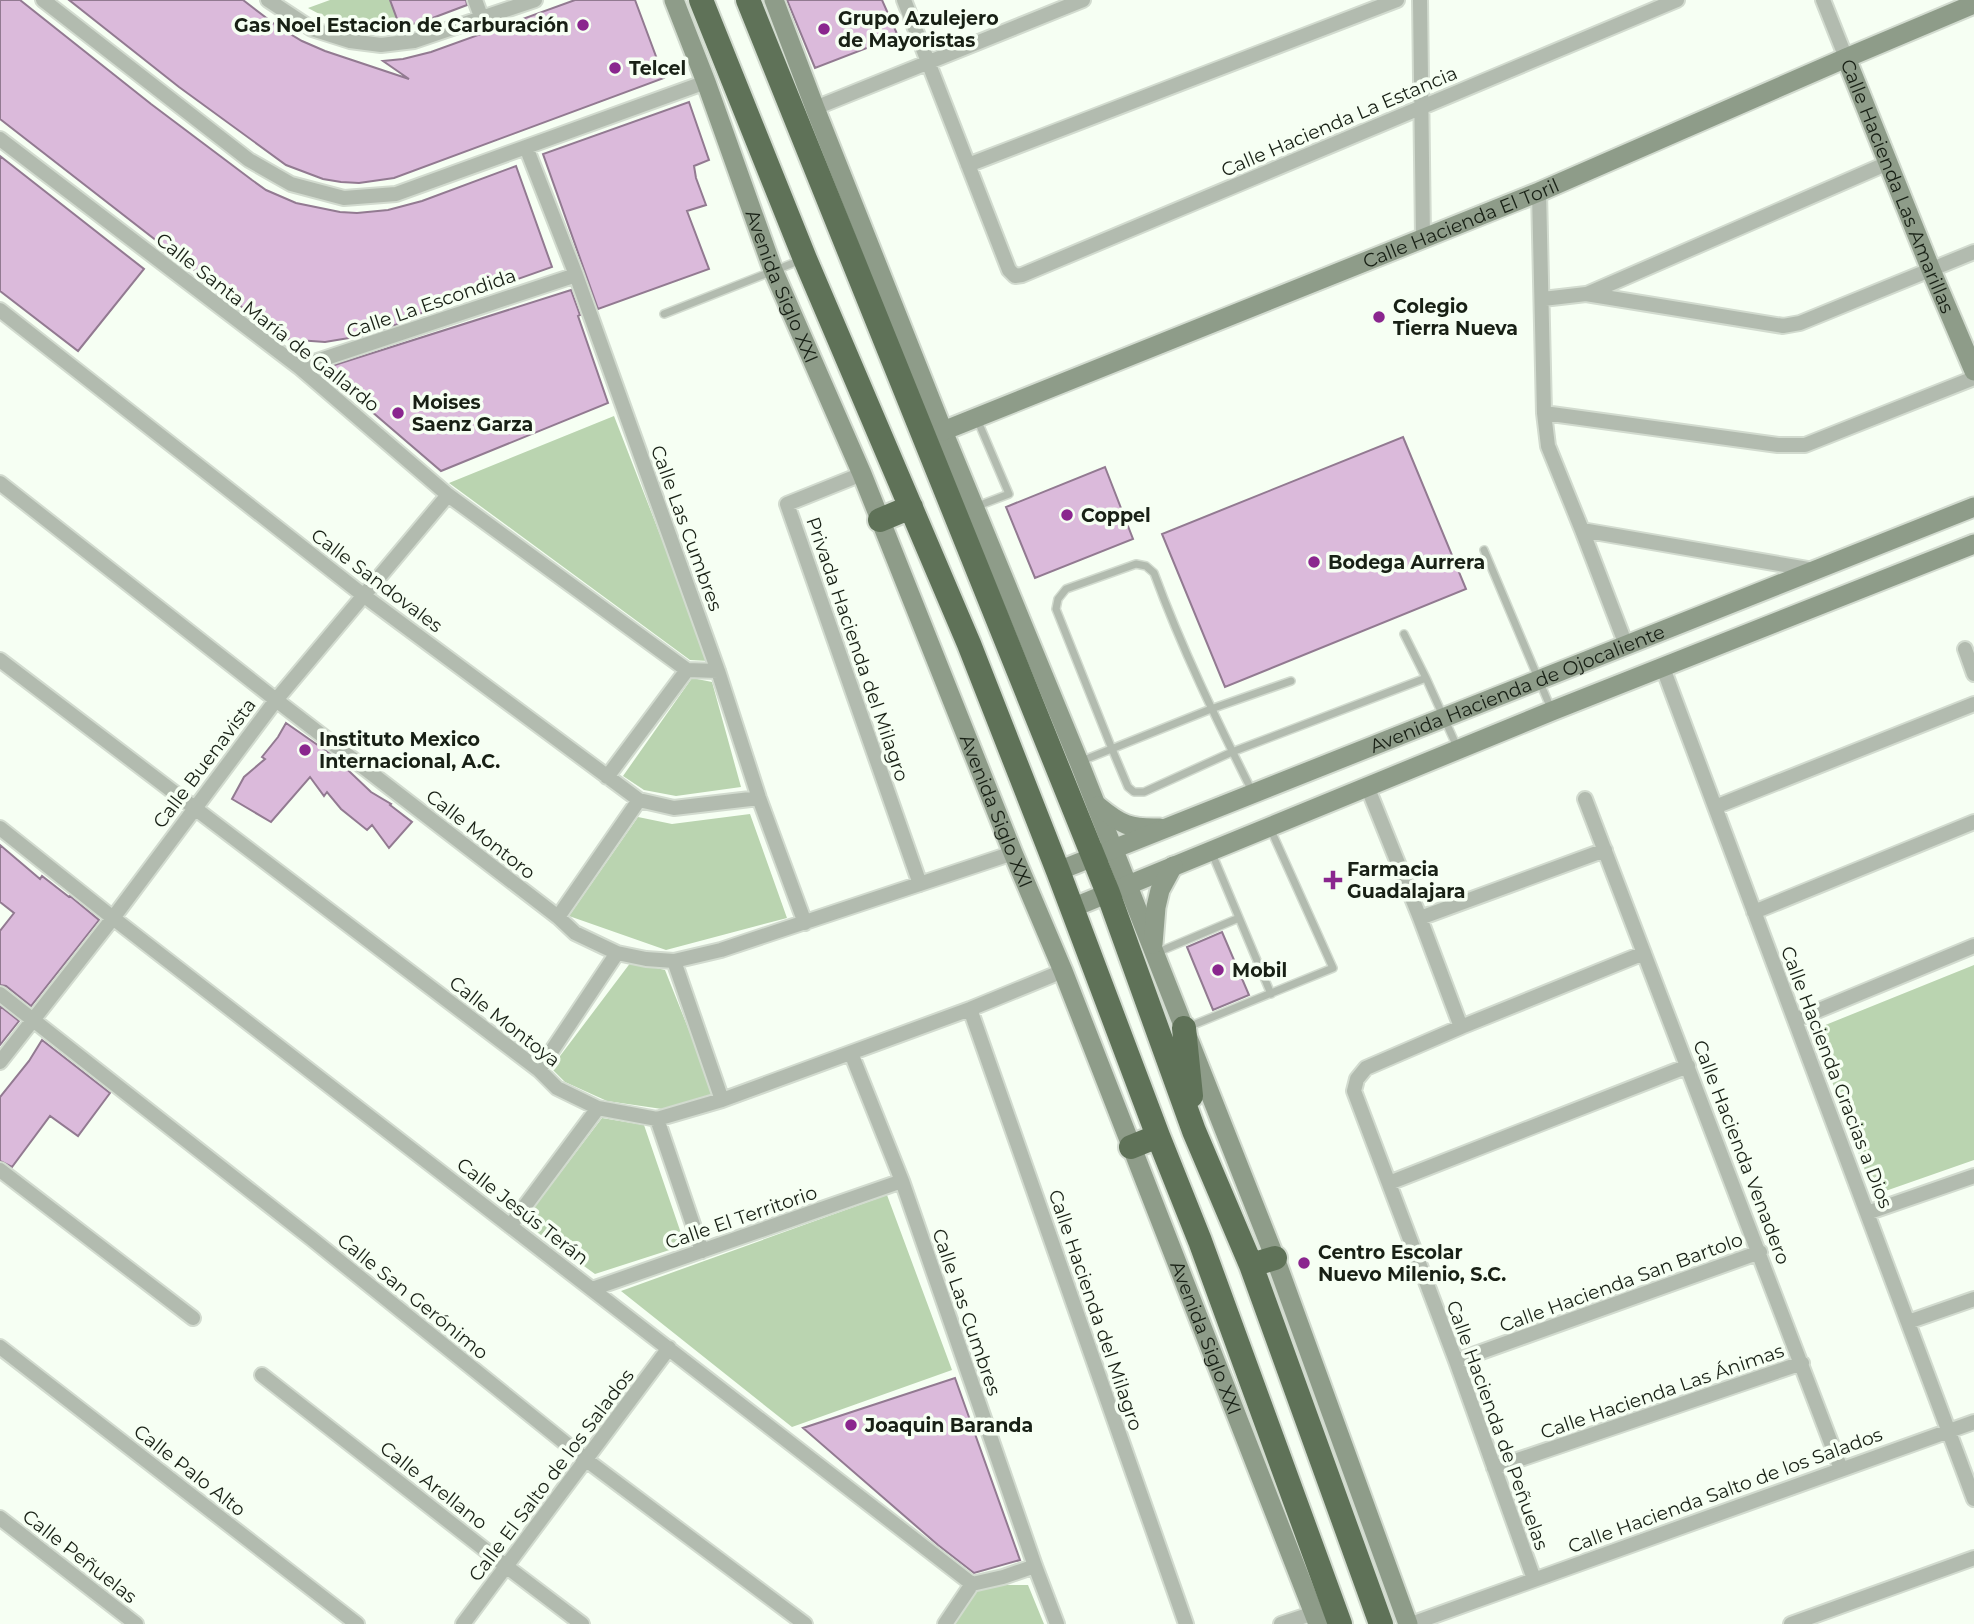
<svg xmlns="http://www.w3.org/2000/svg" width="1974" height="1624" viewBox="0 0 1974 1624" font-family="Montserrat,sans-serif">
<rect width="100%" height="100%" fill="#f6fff3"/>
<!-- green -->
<path fill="#bad4b0" d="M330,0H390L400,27C367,30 337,25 308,8Z
M614,416L709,661L690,660L449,483Z
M692,678L712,682L741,787L676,796L644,790L623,776Z
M750,814L787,918L666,950L569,916L638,817L672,824Z
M631,962L665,970L715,1096L662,1109L607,1101L565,1082L551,1068Z
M1974,965V1160L1874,1195L1813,1030Z
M602,1118L644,1125L685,1245L595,1274L523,1222Z
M887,1195L952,1370L792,1427L621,1291Z
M976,1585H1028L1044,1624H952Z"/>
<!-- building -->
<path fill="#dbbadb" stroke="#927a91" stroke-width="2" d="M0,0H20L151,104L252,180L266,190L296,203L340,212L357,213L388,210L422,201L516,166L552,267L416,315L417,318L361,336L325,342L283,339L0,119Z
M69,0H243L277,26L302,41L325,51L409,79L383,61L403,59L431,52L575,0H635L664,78L394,178L359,183L341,182L323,179L286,165L179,87Z
M390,0H466L467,5L422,22L400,27Z
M787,0H882L898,36L815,68Z
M689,102L709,160L694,166L696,178L706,205L687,211L709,269L598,309L543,154Z
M0,156L144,269L78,351L0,291Z
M571,290L580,315L578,316L608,403L441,471L322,369Z
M1403,437L1466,589L1225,687L1162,534Z
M1105,467L1133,539L1035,578L1006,507Z
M286,723L332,755L371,792L391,804L390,805L412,822L389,848L372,825L367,830L341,809L327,792L324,796L310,777L271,822L232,799L244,777L265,759L262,757L278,737Z
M0,845L40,879L42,876L69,897L70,896L99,920L31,1006L6,986L0,985V931L14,913L0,902Z
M1222,932L1249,995L1213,1010L1187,947Z
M0,1006L19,1021L0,1045Z
M42,1040L110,1093L78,1136L50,1116L12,1167L0,1161V1097L29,1061Z
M955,1378L1020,1560L974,1573L938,1545L803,1428Z"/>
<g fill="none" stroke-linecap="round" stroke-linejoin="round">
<!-- lane casing -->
<g stroke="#d2dbcf" stroke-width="10">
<path id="lane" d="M664,314L801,260
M975,507L1009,494L977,419
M1484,550L1552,711
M1404,634L1426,678L1458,749
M1079,762L1211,709L1291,681
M1253,793C1217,721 1182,649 1154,573L1146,566L1136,564L1066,589L1058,599L1056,609L1112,749L1128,787L1134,792H1144L1232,752L1426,678
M1211,851L1271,994
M1156,953L1239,918
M1188,1027L1333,968L1270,828"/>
</g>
<!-- street casing -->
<g stroke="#d2dbcf" stroke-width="18">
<path id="street" d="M43,0L249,160L291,184L344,198L396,194L706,82
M268,0L312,29L350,41L381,45L414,41L535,0
M475,0L482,19
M904,0L1009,270L1015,276L1022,275L1677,0
M1420,0L1423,238
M1823,0L1846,58
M815,108L1083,0
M0,139L299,367L448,495L687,670L718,671
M526,147L576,275L718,671L759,798L805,923
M968,165L1397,0
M1539,192L1544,413L1548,446L1582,530L1626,645
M1587,294L1888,163
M1543,299L1586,294L1783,326L1800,323L1974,252
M0,310L363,595L639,800L674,808L759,798
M299,367L576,275
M1544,413L1778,445H1805L1974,378
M862,474L787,504L920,884
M0,483L276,700L558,917L575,933L617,953L646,959L674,961L721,950L1013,853
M1582,530L1814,570
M1965,649L1974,674
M0,660L539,1070L557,1088L598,1108L657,1119L722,1100L970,1009L1063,971
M1663,668L1974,1499
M607,777L687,670
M1367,786L1420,918L1461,1027
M1585,799L1841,1469
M1715,807L1974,704
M0,828L113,918L972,1584L1003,1577L1035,1566
M1754,912L1974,822
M558,917L639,800
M1420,918L1605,850
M674,961L722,1100
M0,994L312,1239L585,1459L805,1624
M970,1009L1186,1624
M1795,1020L1974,946
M851,1053L902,1181L1035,1566L1057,1624
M0,1062L113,918L276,700L448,495
M539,1070L617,953
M657,1119L702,1251
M0,1170L193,1318
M1389,1183L1688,1066
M1867,1213L1974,1176
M510,1226L598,1108
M592,1289L902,1181
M1908,1322L1974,1299
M0,1347L357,1624
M1456,1361L1760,1252
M262,1375L507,1567L582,1624
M1494,1468L1802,1363
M0,1518L136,1624
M1534,1579L1456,1361L1354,1091L1357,1079L1366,1068L1461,1027L1644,953
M463,1624L669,1348
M945,1624L972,1584
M1281,1624L1314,1613
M1411,1624L1974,1422
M1791,1624L1974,1558"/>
</g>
<!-- secondary casing -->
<g stroke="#d2dbcf" stroke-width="23">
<g id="secondary">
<path id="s1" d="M674,0L706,82L773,270L862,474L1013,853L1063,971L1318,1624"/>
<path d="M774,0L815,108L943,431L1079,762L1275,1258L1408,1624"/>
<path id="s2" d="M1846,58L1931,270L1974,371"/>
<path id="s3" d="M943,431L1539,192L1846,58L1974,4"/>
<path d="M1098,806C1121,825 1130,829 1160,828"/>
<path id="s4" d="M1058,871L1974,507"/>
<path d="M1072,908L1552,711L1974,544"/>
<path d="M1153,944L1156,907L1160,890L1173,866"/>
</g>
</g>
<!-- highway casing -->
<g stroke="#d2dbcf" stroke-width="28">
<path id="highway" d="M701,0L805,259L969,644L1058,871L1158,1136L1200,1241L1340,1624
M748,0L1108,893L1194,1131L1251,1265L1381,1624
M880,520L911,507
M1184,1028L1191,1096
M1131,1147L1158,1136
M1251,1265L1275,1258"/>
</g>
<!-- lane -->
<use href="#lane" stroke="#b2bbaf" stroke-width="7"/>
<!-- street -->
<use href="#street" stroke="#b2bbaf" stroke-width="14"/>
<!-- secondary -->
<use href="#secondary" stroke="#8e9c89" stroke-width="19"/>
<!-- highway -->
<use href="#highway" stroke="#5f7258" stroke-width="24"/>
</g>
<!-- markers -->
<g fill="#8a268e" stroke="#f6fff3" stroke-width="2.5">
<circle cx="583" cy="25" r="7"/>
<circle cx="824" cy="29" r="7"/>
<circle cx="615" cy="68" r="7"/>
<circle cx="1379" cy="317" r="7"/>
<circle cx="398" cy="413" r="7"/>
<circle cx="1067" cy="515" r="7"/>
<circle cx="1314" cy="562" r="7"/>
<circle cx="305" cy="750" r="7"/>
<path d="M1329.5 869.5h7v7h7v7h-7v7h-7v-7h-7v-7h7z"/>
<circle cx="1218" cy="970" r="7"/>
<circle cx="1304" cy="1263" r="7"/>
<circle cx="851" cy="1425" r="7"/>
</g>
<g text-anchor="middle" stroke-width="7" stroke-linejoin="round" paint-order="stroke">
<!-- poi labels -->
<g font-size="19" font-weight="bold" fill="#182015" stroke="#f6fff3" text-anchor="start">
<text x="838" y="25">Grupo Azulejero<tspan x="838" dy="22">de Mayoristas</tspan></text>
<text x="569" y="32" text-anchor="end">Gas Noel Estacion de Carburación</text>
<text x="629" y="75">Telcel</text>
<text x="1393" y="313">Colegio<tspan x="1393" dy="22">Tierra Nueva</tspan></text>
<text x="412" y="409">Moises<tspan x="412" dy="22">Saenz Garza</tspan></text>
<text x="1081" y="522">Coppel</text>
<text x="1328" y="569">Bodega Aurrera</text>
<text x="319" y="746">Instituto Mexico<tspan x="319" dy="22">Internacional, A.C.</tspan></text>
<text x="1347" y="876">Farmacia<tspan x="1347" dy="22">Guadalajara</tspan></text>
<text x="1232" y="977">Mobil</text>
<text x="1318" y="1259">Centro Escolar<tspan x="1318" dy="22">Nuevo Milenio, S.C.</tspan></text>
<text x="865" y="1432">Joaquin Baranda</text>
</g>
<!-- street labels -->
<g font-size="19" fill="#182015" stroke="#f6fff3">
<text transform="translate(1339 121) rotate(-23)" y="7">Calle Hacienda La Estancia</text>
<text dy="7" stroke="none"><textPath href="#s2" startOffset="138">Calle Hacienda Las Amarillas</textPath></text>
<text dy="7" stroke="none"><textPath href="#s3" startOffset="558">Calle Hacienda El Toril</textPath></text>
<text dy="7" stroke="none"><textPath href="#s1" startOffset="306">Avenida Siglo XXI</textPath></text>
<text transform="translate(431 303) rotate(-19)" y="7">Calle La Escondida</text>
<text transform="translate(268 322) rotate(38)" y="7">Calle Santa María de Gallardo</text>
<text transform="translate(687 528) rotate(70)" y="7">Calle Las Cumbres</text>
<text transform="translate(377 580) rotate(37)" y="7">Calle Sandovales</text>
<text transform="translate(858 649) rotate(71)" y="7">Privada Hacienda del Milagro</text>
<text dy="7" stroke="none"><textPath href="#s4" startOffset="494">Avenida Hacienda de Ojocaliente</textPath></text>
<text transform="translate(204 763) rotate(-53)" y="7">Calle Buenavista</text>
<text dy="7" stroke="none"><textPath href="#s1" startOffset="873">Avenida Siglo XXI</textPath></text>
<text transform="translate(481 834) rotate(38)" y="7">Calle Montoro</text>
<text transform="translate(505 1021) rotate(38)" y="7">Calle Montoya</text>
<text transform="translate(1837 1077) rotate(69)" y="7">Calle Hacienda Gracias a Dios</text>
<text transform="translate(1742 1152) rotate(69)" y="7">Calle Hacienda Venadero</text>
<text transform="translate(523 1211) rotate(38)" y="7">Calle Jesús Terán</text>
<text transform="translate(741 1217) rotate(-19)" y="7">Calle El Territorio</text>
<text transform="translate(1621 1282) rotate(-20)" y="7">Calle Hacienda San Bartolo</text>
<text transform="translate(413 1296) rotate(39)" y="7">Calle San Gerónimo</text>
<text transform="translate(1096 1310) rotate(71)" y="7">Calle Hacienda del Milagro</text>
<text transform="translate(967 1312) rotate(71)" y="7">Calle Las Cumbres</text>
<text dy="7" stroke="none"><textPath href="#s1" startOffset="1440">Avenida Siglo XXI</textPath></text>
<text transform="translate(1662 1391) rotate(-19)" y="7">Calle Hacienda Las Ánimas</text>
<text transform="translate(1498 1425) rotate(70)" y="7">Calle Hacienda de Peñuelas</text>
<text transform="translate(190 1470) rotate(38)" y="7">Calle Palo Alto</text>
<text transform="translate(551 1475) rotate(-53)" y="7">Calle El Salto de los Salados</text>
<text transform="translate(434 1485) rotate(38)" y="7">Calle Arellano</text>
<text transform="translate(1725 1490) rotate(-20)" y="7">Calle Hacienda Salto de los Salados</text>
<text transform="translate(80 1556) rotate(38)" y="7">Calle Peñuelas</text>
</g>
</g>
</svg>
